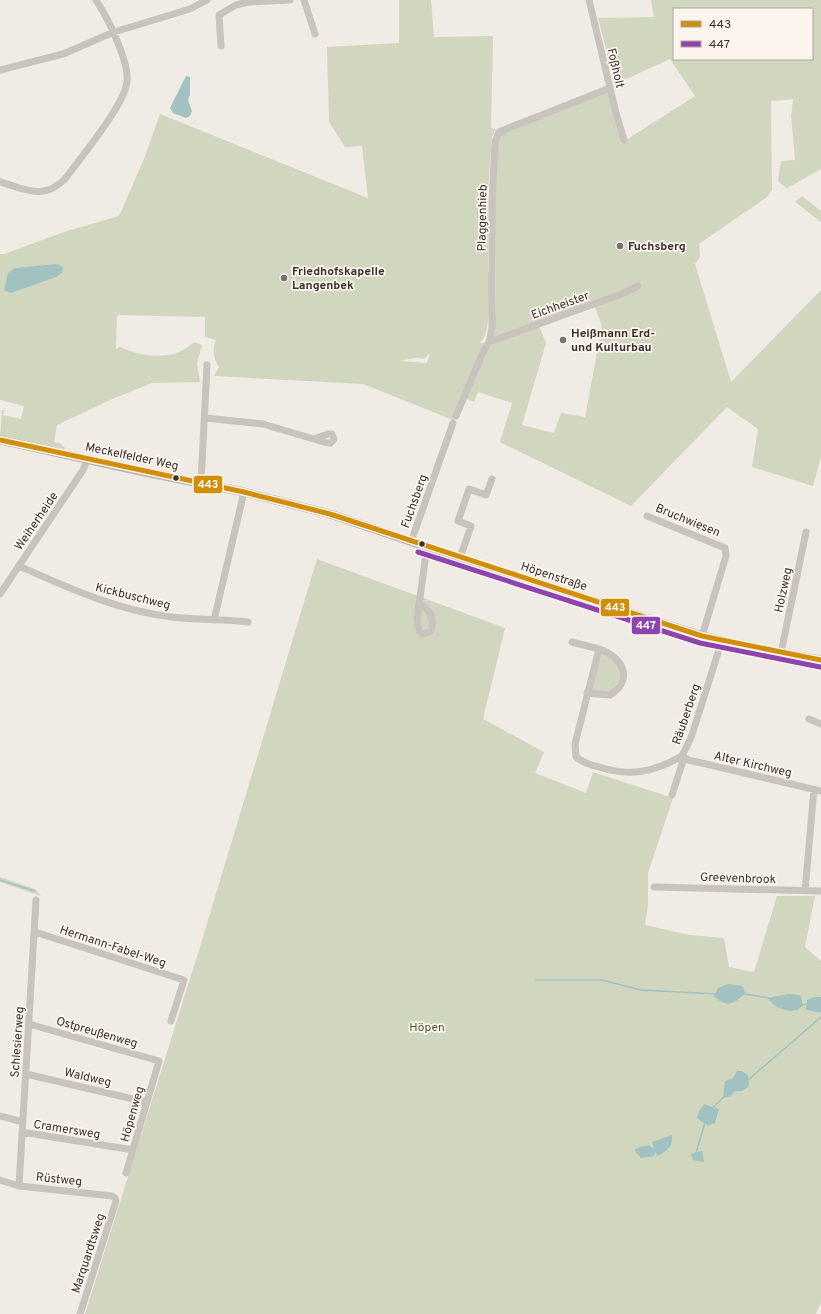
<svg xmlns="http://www.w3.org/2000/svg" width="821" height="1314" viewBox="0 0 821 1314" font-family="Overpass,sans-serif">
<rect width="100%" height="100%" fill="#f0ebe5"/>
<!-- green -->
<path fill="#d1d6bf" fill-rule="evenodd" d="M399,0H431L434,37L493,36L491,128L496,129L607,87L623,142L695,96L670,59L615,84L598,18L654,17L651,0H821V169L787,188L778,181L781,161L795,160L791,116L793,99L771,101L772,190L767,197L699,244L700,257L695,264L731,382L821,290V457L813,486L752,467L758,429L727,407L631,506L500,442L512,403L478,392L474,402L462,397L453,420L363,384L214,376L219,367C212,357 213,350 216,340L205,337V317L117,315L116,349L120,347C135,354 155,358 173,354C181,353 188,346 195,342L202,345L197,363L200,382L152,383L110,400L57,425L54,442L61,444L66,449L53,447L52,449L0,437L2,410H4L3,415L21,419L24,406L0,400V254H4L64,232L119,216L144,159L160,114L368,198L362,146L345,147L329,122L327,47L399,43ZM674,9H812V59H674ZM495,130C499,153 496,177 495,200C494,246 499,292 493,337L593,302L602,326L585,417L561,413L554,433L522,425L546,343L539,326L491,343H480C492,334 489,289 490,273L488,272V189L492,138ZM430,353L427,363L400,361L416,358L424,359Z
M802,196L821,211V222L795,202Z
M317,559L505,628L483,719L544,752L535,773L586,793L593,772L673,798L648,873V906L645,925L689,935L724,938L729,967L754,972L777,896H815L805,947L821,961V997H814L806,1010L821,1013V1302L816,1314H85L199,950ZM733,1078L742,1091H736L725,1081Z
M599,649L610,653L623,675L609,695L588,693Z
M0,877L35,889L41,896L0,882Z"/>
<!-- water -->
<path fill="#a1c2c1" d="M186,76L190,77V95L188,100L192,111L190,116L186,118L173,113L170,108Z
M57,264L63,267L62,273L56,277L11,293L4,290L8,273L15,268Z
M728,984L743,986L745,994C732,1005 728,1007 714,997L718,988Z
M789,994L800,995C808,1012 791,1013 779,1008C775,1007 771,1001 767,998Z
M814,997H821V1013L806,1010L807,1000Z
M737,1071H742L748,1075L749,1086L742,1091H735L731,1096L723,1098L725,1081L733,1078Z
M704,1104L719,1109L715,1123L708,1126L697,1118L699,1111Z
M672,1135C673,1147 668,1150 658,1156L655,1152L654,1156L641,1158L634,1150L640,1147L649,1145L654,1149L652,1142Z
M702,1151L704,1162L693,1160L691,1154Z"/>
<g fill="none" stroke-linecap="round" stroke-linejoin="round">
<!-- stream -->
<path stroke="#a1c2c1" stroke-width="1.5" d="M0,880L34,891
M536,980H602L641,990L717,994
M745,994L769,998
M799,1006L807,1004
M748,1080L821,1017
M712,1108L724,1097
M696,1153L705,1122"/>
<!-- minor -->
<path stroke="#c9c3be" stroke-width="7" d="M304,0L315,34
M589,0L616,113L624,140
M221,46L219,15L236,5L248,2L290,0
M0,70L63,54L114,32L190,9L207,0
M0,182C26,189 43,201 65,179C81,157 124,106 127,82C129,61 108,18 96,0
M489,342L619,295L638,286
M456,416L483,352L489,342L492,328V202L495,142L498,134L506,129L610,88
M205,418L263,424L327,443H331L334,439L332,434H328L314,439
M201,483L207,365
M647,516L725,548L726,556L702,636
M411,542L453,423
M460,558L471,526L458,521L469,489L486,495L492,479
M19,566C69,588 118,611 172,617C197,620 222,619 248,622
M0,594L83,470L88,459
M420,604C430,610 435,619 431,631L423,634L419,631L417,619L427,547
M214,620L244,492
M572,642L599,649
M781,653L806,532
M587,693L610,695C635,680 622,656 599,649L575,744L576,757C583,763 590,765 599,767C630,777 654,772 682,756
M809,719L821,724
M682,756L688,760L706,764L821,791
M672,795L682,764V756L691,738L722,640
M654,887L821,891
M805,891L814,789
M35,932L184,980L171,1021
M29,1024L159,1061L126,1173
M26,1074L146,1102
M0,1116L23,1122
M22,1132L133,1150
M0,1180L19,1186L112,1196L115,1198L116,1201L80,1314
M19,1186L36,900"/>
<!-- major -->
<path stroke="#b8b1ad" stroke-width="9" d="M0,440L140,471L244,492L330,514L460,558L702,636L751,647L821,660"/>
<!-- bus-1 casing -->
<g stroke="#fbf5ee" stroke-width="8">
<path id="bus-1" d="M0,440L244,492L330,514L702,636L821,660"/>
</g>
<!-- bus-2 casing -->
<g stroke="#fbf5ee" stroke-width="8">
<path id="bus-2" d="M418,552L700,643L820,667"/>
</g>
<!-- bus-1 -->
<use href="#bus-1" stroke="#d18e09" stroke-width="5"/>
<!-- bus-2 -->
<use href="#bus-2" stroke="#8e44ad" stroke-width="5"/>
</g>
<!-- markers -->
<g fill="#7a716c" stroke="#fbf5ee" stroke-width="1.5">
<circle cx="620" cy="246" r="4"/>
<circle cx="284" cy="278" r="4"/>
<circle cx="563" cy="340" r="4"/>
</g>
<g fill="#3b302b" stroke="#fbf5ee" stroke-width="1.5">
<circle cx="176" cy="478" r="3.5"/>
<circle cx="422" cy="544" r="3.5"/>
</g>
<g text-anchor="middle" stroke-width="3.5" stroke-linejoin="round" paint-order="stroke">
<!-- street labels -->
<g font-size="12" fill="#3b302b" stroke="#fbf5ee">
<text transform="translate(616 68) rotate(77)" y="4">Foßholt</text>
<text transform="translate(482 218) rotate(-89)" y="4">Plaggenhieb</text>
<text transform="translate(560 305) rotate(-20)" y="4">Eichheister</text>
<text transform="translate(132 456) rotate(12)" y="4">Meckelfelder Weg</text>
<text transform="translate(414 501) rotate(-70)" y="4">Fuchsberg</text>
<text transform="translate(688 520) rotate(22)" y="4">Bruchwiesen</text>
<text transform="translate(36 521) rotate(-56)" y="4">Weiherheide</text>
<text transform="translate(554 576) rotate(18)" y="4">Höpenstraße</text>
<text transform="translate(783 590) rotate(-78)" y="4">Holzweg</text>
<text transform="translate(133 596) rotate(14)" y="4">Kickbuschweg</text>
<text transform="translate(686 714) rotate(-71)" y="4">Räuberberg</text>
<text transform="translate(753 764) rotate(13)" y="4">Alter Kirchweg</text>
<text transform="translate(738 878) rotate(2)" y="4">Greevenbrook</text>
<text transform="translate(113 946) rotate(18)" y="4">Hermann-Fabel-Weg</text>
<text transform="translate(97 1032) rotate(16)" y="4">Ostpreußenweg</text>
<text transform="translate(17 1042) rotate(-86)" y="4">Schlesierweg</text>
<text transform="translate(88 1077) rotate(13)" y="4">Waldweg</text>
<text transform="translate(132 1114) rotate(-74)" y="4">Höpenweg</text>
<text transform="translate(67 1129) rotate(9)" y="4">Cramersweg</text>
<text transform="translate(59 1179) rotate(6)" y="4">Rüstweg</text>
<text transform="translate(88 1253) rotate(-72)" y="4">Marquardtsweg</text>
</g>
<!-- poi labels -->
<g font-size="12" font-weight="bold" fill="#3b302b" stroke="#fbf5ee" text-anchor="start">
<text x="628" y="250">Fuchsberg</text>
<text x="292" y="275">Friedhofskapelle<tspan x="292" dy="14">Langenbek</tspan></text>
<text x="571" y="337">Heißmann Erd-<tspan x="571" dy="14">und Kulturbau</tspan></text>
</g>
<!-- park labels -->
<g font-size="12" fill="#4a5a2e" stroke="#fbf5ee">
<text x="427" y="1031">Höpen</text>
</g>
</g>
<g stroke="#fbf5ee" stroke-width="1.5">
<rect x="193" y="475" width="30" height="19" rx="4" fill="#d18e09"/>
<rect x="600" y="598" width="30" height="19" rx="4" fill="#d18e09"/>
<rect x="631" y="616" width="30" height="19" rx="4" fill="#8e44ad"/>
</g>
<g font-size="11" text-anchor="middle" font-weight="bold" fill="#fff">
<text x="208" y="488">443</text>
<text x="615" y="611">443</text>
<text x="646" y="629">447</text>
</g>
<!-- legend -->
<rect x="673" y="8" width="140" height="52" fill="#fbf5ee" stroke="#aea6a0"/>
<rect x="681" y="21" width="20" height="6" fill="#d18e09" stroke="#aea6a0"/>
<text x="709" y="28" font-size="12" fill="#3b302b">443</text>
<rect x="681" y="41" width="20" height="6" fill="#8e44ad" stroke="#aea6a0"/>
<text x="709" y="48" font-size="12" fill="#3b302b">447</text>
</svg>
